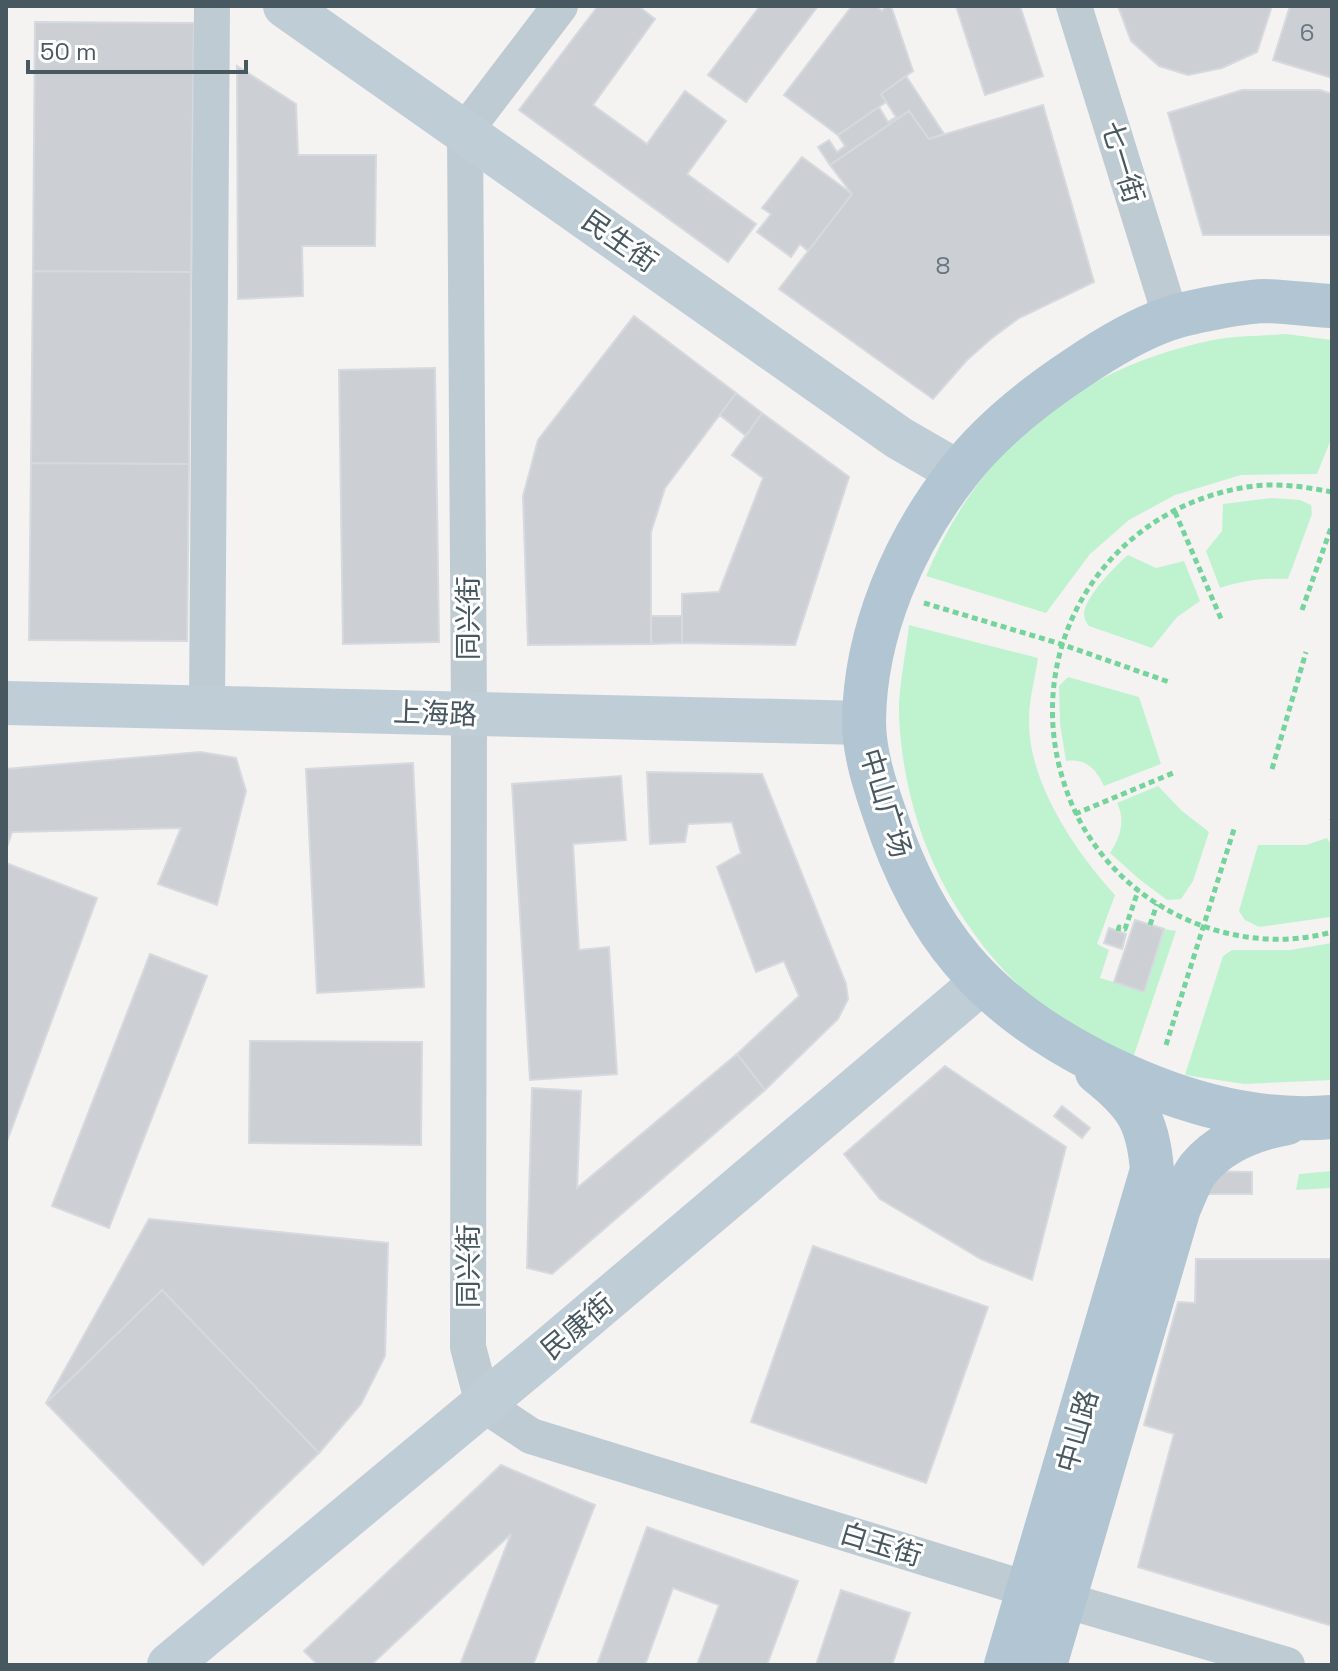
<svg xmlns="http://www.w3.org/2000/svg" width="1338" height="1671" viewBox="0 0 1338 1671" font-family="'Space Grotesk','Noto Sans SC',sans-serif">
<rect width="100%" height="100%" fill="#f5f2f2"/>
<!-- green -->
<path fill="#bff3cf" d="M1286,334L1332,340V437L1317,474L1241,475L1175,495L1129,520L1090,554L1046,613L926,576C980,447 1077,368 1213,340C1237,335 1262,336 1286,334Z
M1271,498L1300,500L1311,505L1312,514L1288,579C1263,578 1244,580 1220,588L1206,551L1222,531L1223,504Z
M1128,555L1156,568L1184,561L1200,601L1177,617L1152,648L1089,626C1086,622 1084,619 1084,614C1084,598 1116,565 1128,555Z
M909,625L1038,658C1035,678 1029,700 1029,720C1028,782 1075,851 1115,895L1097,944L1109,950L1100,978L1144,991L1164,929L1176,931L1133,1058C1097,1041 1059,1021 1029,995C949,922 904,824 899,716C898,687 906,655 909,625Z
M1068,677L1139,697L1161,764L1104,786C1096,769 1086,758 1066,761L1060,724L1059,686Z
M1158,786L1182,811L1209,832L1193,881L1181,899L1167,900L1139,879L1110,853C1120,837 1126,821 1117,803Z
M1327,838L1332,846L1330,917L1259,927L1245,920L1239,911L1258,845H1306Z
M1332,943V1080L1244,1084L1185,1075L1223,956L1232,950H1290Z
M1332,1171V1188L1296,1190L1299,1174Z"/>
<!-- building -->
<path fill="#ccd0d5" stroke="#d6d9de" stroke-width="2" d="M598,6H638L655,19L593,105L647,144L685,91L726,121L687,174L756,224L728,262L519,110Z
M760,6H818L746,102L708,75Z
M852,6H876L882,11L887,6H891L913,71L881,94L886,102L838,135L784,95Z
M956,6H1020L1043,76L985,95Z
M1118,6H1272L1257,52L1222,68L1188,75L1159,66L1131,41Z
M1290,6H1332V78L1273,60Z
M35,22L194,23L191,272L33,271Z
M237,66L296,104L298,155H376L375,246H302L303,296L238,299Z
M906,76L944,134L929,139L909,111L830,165L818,147L829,140L837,152L845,146L838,135L879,107L888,122L896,117L881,94Z
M1242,90H1320L1332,94L1331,235H1203L1168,113Z
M1043,105L1094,282L1019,318L992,338L967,360L933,399L779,289L852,194L830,165L909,111L929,139Z
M802,157L852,194L808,251L800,244L791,257L757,232L771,214L762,208Z
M33,271L191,272L189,464L31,463Z
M634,316L736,393L665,488L651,532V644L528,645L523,496L538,440Z
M435,368L439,642L343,644L339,370Z
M736,393L762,413L746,436L720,415Z
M762,413L849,477L795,645L682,643V594L719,592L763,478L732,455Z
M31,463L189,464L187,641L29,640Z
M651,616H682V643L651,644Z
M200,752L236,758L246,791L217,905L158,884L181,828L12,832L6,850V769Z
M413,763L424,987L317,993L306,769Z
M647,772L762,774L846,984L848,999L838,1019L765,1090L737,1054L799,996L784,961L756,972L717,867L741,853L732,822L688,824L685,842L650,844Z
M621,776L626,840L573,844L579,950L609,947L617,1074L530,1080L512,784Z
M6,863L97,898L6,1144Z
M1135,920L1164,929L1144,992L1114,982Z
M1109,928L1126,934L1122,949L1104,943Z
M150,954L207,976L109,1228L52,1206Z
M250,1041L422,1042L421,1145L249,1143Z
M737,1054L765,1090L552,1274L527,1268L532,1088L581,1091L577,1188Z
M945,1066L1066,1147L1032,1280L981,1259L880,1199L844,1154Z
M1062,1106L1090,1128L1082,1138L1054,1116Z
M1199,1171L1252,1172V1194H1199Z
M149,1219L388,1243L385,1356L361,1404L319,1453L203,1565L46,1403Z
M813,1246L988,1307L926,1483L751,1422Z
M1196,1259H1332V1626L1138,1567L1174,1434L1144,1425L1178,1302L1195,1303Z
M162,1290L319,1453L203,1565L46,1403Z
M501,1465L595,1505L533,1665H460L511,1534L371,1665H318L304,1651Z
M647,1527L798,1581L767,1665H697L719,1605L673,1588L645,1665H597Z
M841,1590L910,1613L892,1665H816Z"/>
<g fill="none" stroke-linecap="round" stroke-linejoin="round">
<!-- path -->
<path stroke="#74d49c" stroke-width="5" stroke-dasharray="6 4" stroke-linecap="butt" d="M1332,492C1306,487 1280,483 1254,486C1106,505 1017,649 1066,789C1085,845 1126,890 1179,916C1226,939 1281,946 1332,932
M1175,512L1222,621
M924,603L1061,644L1169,682
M1302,610L1332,525
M1272,769L1306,652
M1075,814L1173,773
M1332,819V820
M1150,925L1157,904
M1118,931L1119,927L1125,929L1138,891
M1166,1045L1235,826"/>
<!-- street -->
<path stroke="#bfcbd2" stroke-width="36" d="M560,6L465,131L469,714L468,1347L483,1404L531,1436L1030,1590L1287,1665
M1074,6L1171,318
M207,707L212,6"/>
<!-- secondary -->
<path stroke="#bfcdd7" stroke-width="44" d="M285,6L899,438L958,472
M6,703L864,723
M169,1665L543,1354L981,983"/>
<!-- primary -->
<path stroke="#b1c5d2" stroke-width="44" d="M1332,306C1309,305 1286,301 1263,301C1242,302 1187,312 1168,319C1136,330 1105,349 1077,368C1033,397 990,431 958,473C904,542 865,632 864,721C864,753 875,786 885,815C924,933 983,1003 1093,1060C1168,1098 1247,1124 1332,1117
M1006,1665L1152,1170C1148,1120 1136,1103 1097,1072
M1045,1665L1179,1208C1185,1195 1190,1179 1199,1168C1221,1142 1254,1129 1287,1123"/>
</g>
<g text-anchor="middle" stroke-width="6" stroke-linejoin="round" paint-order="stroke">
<!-- number labels -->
<g font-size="24" fill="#69767e">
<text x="1307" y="41">6</text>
<text x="943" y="274">8</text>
</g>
<!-- street labels -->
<g font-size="28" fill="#485861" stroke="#fff">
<text transform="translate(1123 162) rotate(73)" y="10">七一街</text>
<text transform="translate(620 241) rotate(35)" y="10">民生街</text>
<text transform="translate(468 618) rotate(-90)" y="10">同兴街</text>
<text transform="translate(435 713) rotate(2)" y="10">上海路</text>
<text transform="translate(886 803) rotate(73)" y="10">中山广场</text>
<text transform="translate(468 1266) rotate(-90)" y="10">同兴街</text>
<text transform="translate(577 1326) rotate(-40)" y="10">民康街</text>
<text transform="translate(1077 1431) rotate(-74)" y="10">中山路</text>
<text transform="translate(881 1544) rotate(17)" y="10">白玉街</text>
</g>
</g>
<!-- border -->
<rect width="1338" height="1671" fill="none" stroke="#485861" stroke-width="16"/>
<!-- scale -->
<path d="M28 60v12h218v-12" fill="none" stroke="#485861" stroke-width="4"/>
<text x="40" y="60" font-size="24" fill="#485861" stroke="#ffffff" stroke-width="6" paint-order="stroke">50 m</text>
</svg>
